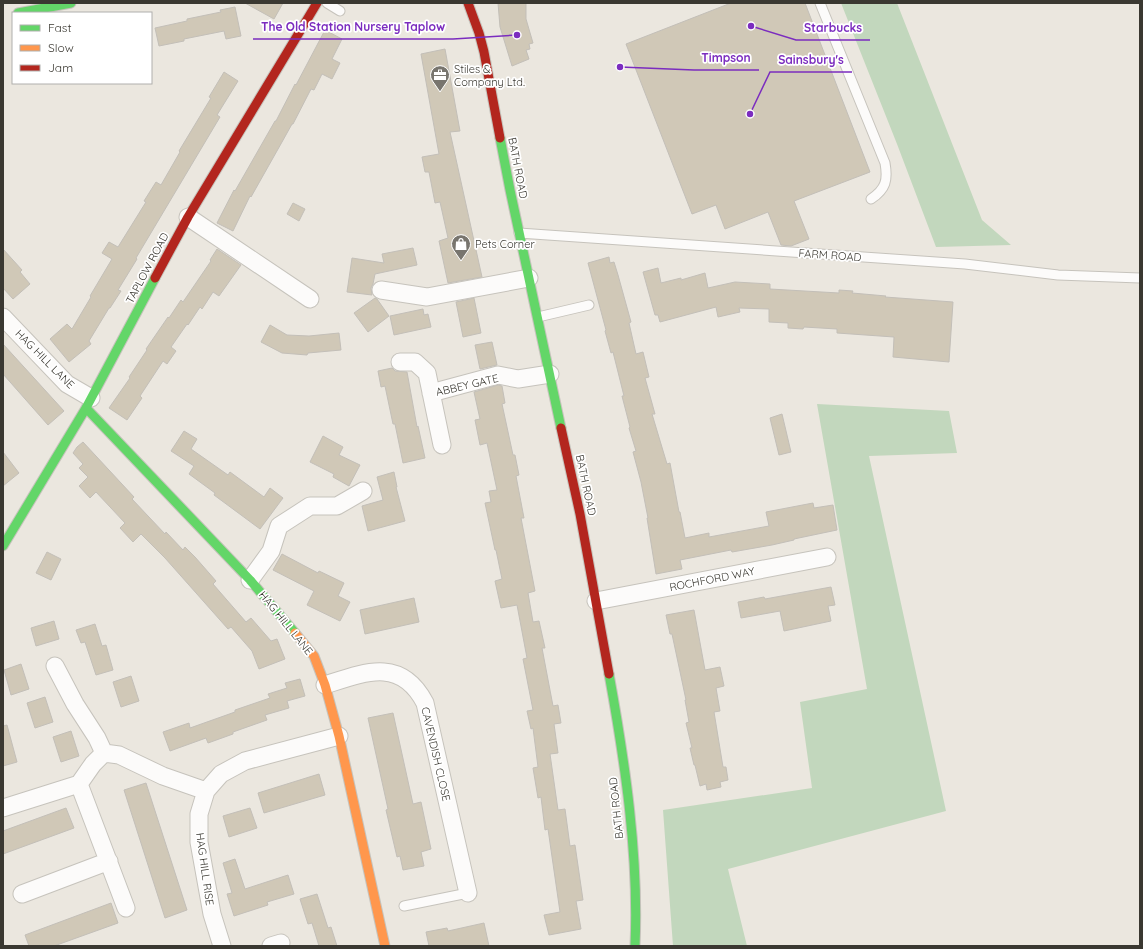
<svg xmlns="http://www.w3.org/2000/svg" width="1143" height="949" viewBox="0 0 1143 949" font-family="Quicksand,sans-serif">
<rect width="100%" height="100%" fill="#ebe7df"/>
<!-- green -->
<path fill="#c2d7bd" d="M841,3H897L982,220L1011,245L936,247L897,144Z
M817,404L949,411L957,453L869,456L946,811L728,869L747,946H673L663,810L812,788L800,702L867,689Z"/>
<!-- building -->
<path fill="#d0c8b7" stroke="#c3bfb8" d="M245,3H283L274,19Z
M498,3H526V19L533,43L529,44L530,49L526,50L529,59L512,66L500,27Z
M731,3H805L870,172L794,201L809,239L791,246L781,245L768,212L725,229L716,205L692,214L626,44Z
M235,7L241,36L226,39L224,31L184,39V41L159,46L155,28L187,21V19L221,12L220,10Z
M325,30L342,39L332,59L340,63L332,79L322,74L314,90L311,89L293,124H292L282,142L251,197L250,196L233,231L217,223L234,190L235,191L275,121H276L295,84L296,85Z
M445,49L460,131L450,132L482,277L448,283L439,241L448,238L440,202L435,203L429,172H425L422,157L439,154L421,54Z
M224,72L238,81L217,115L220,117L136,258L137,259L118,290L121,291L110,308H109L89,341L91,344L69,362L50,339L67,324L72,329L91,297L90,296L112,259L102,253L109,242L118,247L146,202L144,201L156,182L161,185L180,152L179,151L211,98L209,97Z
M293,203L305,209L299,221L287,214Z
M413,248L417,265L375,274L373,284L371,288L372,295L347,292L352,258L384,263L382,254Z
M3,249L22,270L20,272L30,284L13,299L3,288Z
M217,249L241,265L219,296L213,292L202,309L200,307L188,325L187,324L171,347L176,351L167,364L163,361L140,396L142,398L127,420L109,408L130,378L129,377L147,350L146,349L168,317L169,318L181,300L183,302L211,261L210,260Z
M609,257L610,263L614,262L618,275L631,322L629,323L636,354L643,352L649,377L645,378L655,414H652L667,464L670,463L679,512H680L685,538L709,533V537L769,526L766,512L813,503L814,508L833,505L837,530L794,539V540L772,545L732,552L731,550L680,560L682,569L656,574L647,518H648L641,482L633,452L636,451L629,428L630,427L622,396H624L613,352L611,353L605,331L606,330L588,263Z
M658,268L661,283L681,278V280L705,273L708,288L735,282L770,284V289L839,293V290L853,291L852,293L886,296L885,297L953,302L949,362L893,357L894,337L837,333V329L804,327L803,329L788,328V323L769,322V309L739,308L740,312L718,317L716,307L660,322L658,315H655L643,272Z
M375,298L377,299L389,316L368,332L354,313Z
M474,298L481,333L463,337L456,302Z
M423,309L424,315L428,314L431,327L394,335L390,316Z
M270,325L287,335L309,336L339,333L341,350L308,353L307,355L282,353L261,342Z
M492,342L497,365L480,369L475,345Z
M3,344L64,411L48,425L3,374Z
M392,368L395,371L407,372L417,427L418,426L425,458L403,463L395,424H393L385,386L381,387L378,371Z
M498,385L502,386L505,403L502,404L513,455H515L519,475L516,476L524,518H521L535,591L528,593L533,622L539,621L545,648H542L553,706L558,705L561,723L554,724L558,753L550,754L558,810L565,809L570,846L575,845L583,900L576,901L581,929L549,935L544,915L560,912L548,829L545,830L541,797L538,798L533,768L538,767L533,728L531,729L527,711L533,710L523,659L527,658L517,605L501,608L495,581L502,579L496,550H495L485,503L491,502L489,491L497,490L487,443L480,445L475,420L480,419L474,392Z
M782,414L791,452L779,455L770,418Z
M184,431L197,439L191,449L228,475L230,472L264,497L270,488L283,498L260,529L214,495L215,493L189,474L194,466L171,451Z
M323,436L343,447L339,455L360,465L349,486L333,477L334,474L310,462Z
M83,442L134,497L132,499L165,534L166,532L183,550L185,547L195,557L216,581L213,584L246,622L251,618L271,641L277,639L285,659L259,669L252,651L231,627L228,629L165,558L141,534L133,542L120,528L125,523L96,492L90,498L79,486L88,477L79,468L83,464L73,453L77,447Z
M3,452L19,473L3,486Z
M394,472L397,487H396L405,521L368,531L362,506L383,500L377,477Z
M47,552L61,559L51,580L36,573Z
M282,554L318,573L319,571L344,583L338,596L350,602L340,621L307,605L314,591L273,570Z
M831,587L835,605L828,606L831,621L784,631L780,611L741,618L738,602L764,597L765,599Z
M414,598L419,622L365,634L360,610Z
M694,610L705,670L720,667L724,686L716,688L720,711L714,712L723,767H726L728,780L720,782L721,787L707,790L706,784L700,786L695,765H694L690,748H692L686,723L689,722L685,700H686L672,634H670L666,615Z
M54,621L59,639L36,646L31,628Z
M95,624L102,646L106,645L113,670L96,675L85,642L81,643L76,630Z
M21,664L29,689L11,695L4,670Z
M131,676L139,701L121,707L113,682Z
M300,679L305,696L287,701L289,708L265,715L267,720L233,732V734L208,743L206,738L170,751L163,732L189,723L190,728L235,712V710L270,698L268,694L287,688L285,683Z
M45,697L53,722L35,728L27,703Z
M393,713L413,804L421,802L431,849L421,852L424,866L403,870L400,856L397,857L386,810L388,809L368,718Z
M7,725L17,762L3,766V726Z
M71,731L79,756L61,762L53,737Z
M319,774L325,795L264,813L258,793Z
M146,783L187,910L165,918L124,790Z
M66,808L74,828L3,854V831Z
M250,808L257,828L229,837L223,816Z
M235,859L245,889L288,875L294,894L267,902L268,905L234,916L227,894L232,893L223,863Z
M317,894L328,928L331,927L337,946H319L312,923L308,924L300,899Z
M111,903L118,923L54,946H29L25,935Z
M484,923L489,946H429L426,932L447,928L448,931Z"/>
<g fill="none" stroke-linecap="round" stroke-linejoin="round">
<!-- lane casing -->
<g stroke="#c6c3bc" stroke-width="11">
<path id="lane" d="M327,3L340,11
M820,3L885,163C888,180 886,189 871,199
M519,233L965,264L1058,275L1140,278
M538,317L589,305
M404,906L468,893"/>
</g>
<!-- street casing -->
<g stroke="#c6c3bc" stroke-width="19">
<path id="street" d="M188,217L310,299
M381,290L427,297L529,278
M3,317L67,384L91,398
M400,362H415L427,373L442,445
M431,393L498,375L518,379L550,374
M250,580L271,551L279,526L310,506H337L363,491
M596,601L827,557
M55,666L75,704L97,738L104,753L119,755L163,776L206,791
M325,685C365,672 401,657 425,703L468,893
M79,784L126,908
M3,808L79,784L93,764L104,753
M22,894L109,861
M222,946L212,914L199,842V814L206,791L221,774L245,761L339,736
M271,946L281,943"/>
</g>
<!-- fast casing -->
<g stroke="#c6c3bc" stroke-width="11">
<path id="fast" d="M18,13L71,3
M500,138L510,190L561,428
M86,408L250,580L295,633
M3,546L86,408L155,278
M609,674C625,762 639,856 635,946"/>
</g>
<!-- slow casing -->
<g stroke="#c6c3bc" stroke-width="11">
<path id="slow" d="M295,633L314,656L325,685L339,736L385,946"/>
</g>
<!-- jam casing -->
<g stroke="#c6c3bc" stroke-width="11">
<path id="jam" d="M468,3L479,33L484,52L500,138
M155,278L188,217L317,3
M561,428L580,514L609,674"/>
</g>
<!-- lane -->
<use href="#lane" stroke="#fcfbfa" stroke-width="9"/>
<!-- street -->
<use href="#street" stroke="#fcfbfa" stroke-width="17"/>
<!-- fast -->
<use href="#fast" stroke="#63d668" stroke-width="9"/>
<!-- slow -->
<use href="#slow" stroke="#ff974d" stroke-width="9"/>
<!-- jam -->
<use href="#jam" stroke="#b3261e" stroke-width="9"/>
</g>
<!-- icons -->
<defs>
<g id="office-pin" transform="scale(1)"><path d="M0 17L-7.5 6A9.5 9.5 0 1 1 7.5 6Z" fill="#78756e" stroke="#fff"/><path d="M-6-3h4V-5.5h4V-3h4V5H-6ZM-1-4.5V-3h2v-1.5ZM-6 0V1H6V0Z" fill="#fff"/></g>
<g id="shop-pin" transform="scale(1)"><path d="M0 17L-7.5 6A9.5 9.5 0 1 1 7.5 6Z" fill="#78756e" stroke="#fff"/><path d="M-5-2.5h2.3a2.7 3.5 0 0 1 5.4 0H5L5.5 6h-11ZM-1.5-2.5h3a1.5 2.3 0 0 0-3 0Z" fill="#fff"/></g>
</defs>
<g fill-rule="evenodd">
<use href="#office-pin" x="440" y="75"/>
<use href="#shop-pin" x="461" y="244"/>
</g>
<g text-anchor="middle" stroke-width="3.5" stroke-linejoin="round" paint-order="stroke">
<!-- poi labels -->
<g font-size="11" fill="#3a3831" stroke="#fff" text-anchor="start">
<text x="454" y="73">Stiles &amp;<tspan x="454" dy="13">Company Ltd.</tspan></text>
<text x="475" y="248">Pets Corner</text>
</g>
<!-- street labels -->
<g font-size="11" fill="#3a3831" stroke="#fff">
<text transform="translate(518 168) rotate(79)" y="4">BATH ROAD</text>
<text transform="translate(830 255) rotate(4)" y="4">FARM ROAD</text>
<text transform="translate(147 268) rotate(-62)" y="4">TAPLOW ROAD</text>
<text transform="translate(45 359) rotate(45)" y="4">HAG HILL LANE</text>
<text transform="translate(467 385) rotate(-13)" y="4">ABBEY GATE</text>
<text transform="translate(586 485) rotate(78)" y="4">BATH ROAD</text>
<text transform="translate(712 579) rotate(-11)" y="4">ROCHFORD WAY</text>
<text transform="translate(286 623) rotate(51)" y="4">HAG HILL LANE</text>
<text transform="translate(436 754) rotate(77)" y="4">CAVENDISH CLOSE</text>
<text transform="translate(616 808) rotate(-96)" y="4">BATH ROAD</text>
<text transform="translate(205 869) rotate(82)" y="4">HAG HILL RISE</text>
</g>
</g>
<!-- callouts -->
<path fill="none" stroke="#7b2cbf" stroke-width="1.5" d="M517 35L453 39H253M751 26L796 40H870M620 67L694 70H759M750 114L770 72H852"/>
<g fill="#7b2cbf" stroke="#fff" stroke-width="1.5">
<circle cx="517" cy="35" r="4"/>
<circle cx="751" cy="26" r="4"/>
<circle cx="620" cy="67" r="4"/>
<circle cx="750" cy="114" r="4"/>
</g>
<g font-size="12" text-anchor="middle" font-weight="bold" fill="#7b2cbf" stroke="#fff" stroke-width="3.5" stroke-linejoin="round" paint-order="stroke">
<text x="353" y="31">The Old Station Nursery Taplow</text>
<text x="833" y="32">Starbucks</text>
<text x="726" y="62">Timpson</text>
<text x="811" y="64">Sainsbury's</text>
</g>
<!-- border -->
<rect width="1143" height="949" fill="none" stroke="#3a3831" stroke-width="8"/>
<!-- legend -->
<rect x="12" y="12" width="140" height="72" fill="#ffffff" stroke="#b0afad"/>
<rect x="20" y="25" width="20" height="6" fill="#63d668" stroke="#b0afad"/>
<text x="48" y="32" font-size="12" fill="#3a3831">Fast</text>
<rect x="20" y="45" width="20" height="6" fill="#ff974d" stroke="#b0afad"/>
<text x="48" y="52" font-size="12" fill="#3a3831">Slow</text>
<rect x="20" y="65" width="20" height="6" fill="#b3261e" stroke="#b0afad"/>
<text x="48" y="72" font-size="12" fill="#3a3831">Jam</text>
</svg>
